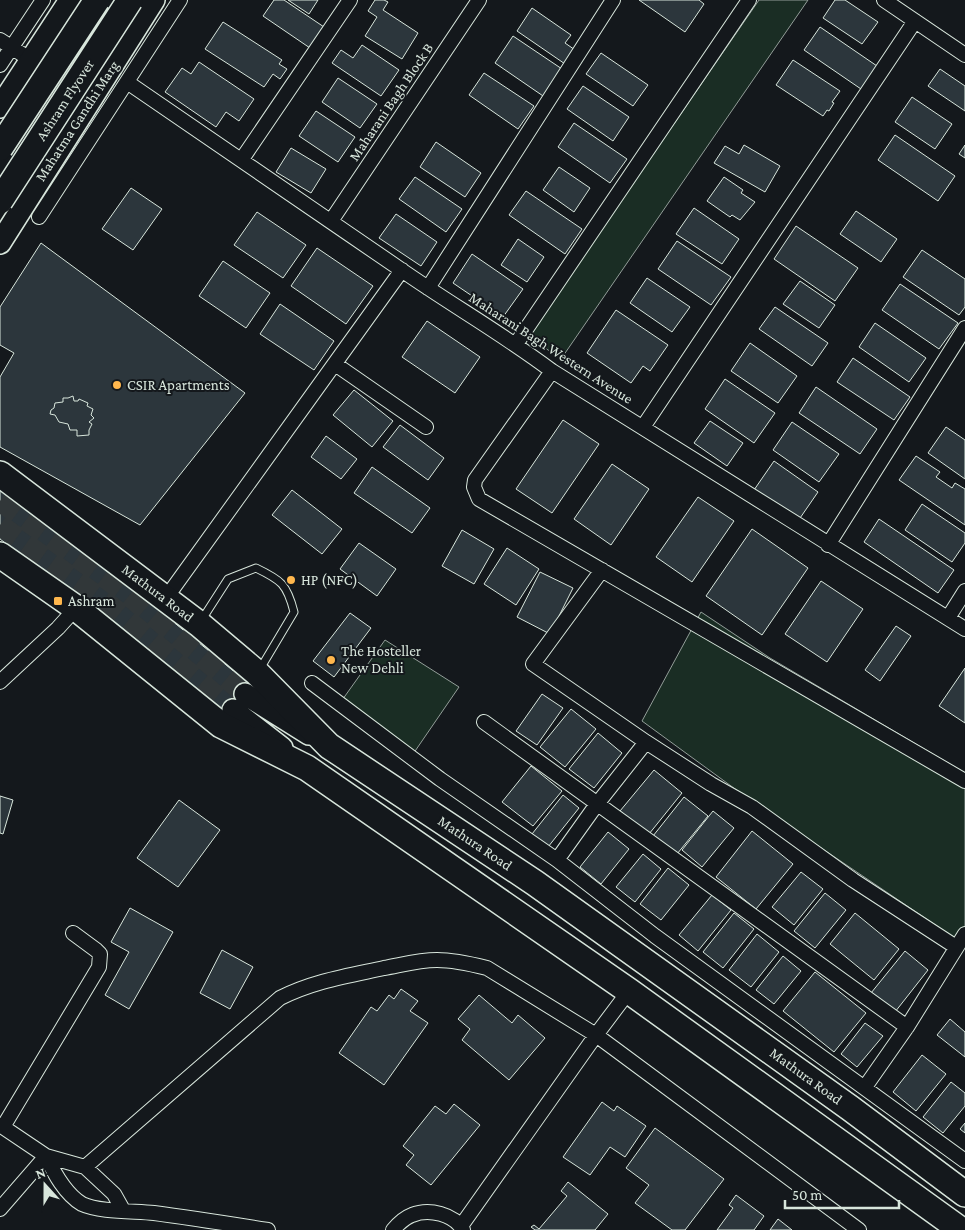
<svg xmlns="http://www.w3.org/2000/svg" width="965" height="1230" viewBox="0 0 965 1230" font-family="'Crimson Pro',serif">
<rect width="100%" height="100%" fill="#14181c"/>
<!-- green -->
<path fill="#1a2d24" stroke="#939e99" d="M759,0H808L561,359L528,336Z
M701,612L770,658L965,773V945L753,802L642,721Z
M385,640L459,687L411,757L340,703Z"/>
<!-- building -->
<path fill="#2c363c" stroke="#d8e6dc" d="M274,0H284L324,27L310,48L263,16Z
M288,0H318L309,14Z
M375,0H384L388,2L383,10L418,33L402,59L365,36L377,17L368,11Z
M639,0H699L704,4L685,32Z
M835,0H845L878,22L862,44L823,18Z
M532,8L571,35L565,43L578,52L568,66L517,31Z
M223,22L282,60L279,64L287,69L280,79L273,74L264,87L205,49Z
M820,27L877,66L861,89L804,50Z
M513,36L565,71L546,98L495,63Z
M362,45L399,70L381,96L332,63L341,50L353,58Z
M601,53L648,85L633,106L586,74Z
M793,60L840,91L832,102L834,103L829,111L827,110L823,116L776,85Z
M199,62L254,99L239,121L226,112L216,127L165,92L182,68L191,74Z
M940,69L965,86V111L928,86Z
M484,73L534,106L518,129L469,95Z
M338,78L377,104L360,128L322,102Z
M583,86L629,117L613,141L567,109Z
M912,97L952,124L935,149L895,122Z
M316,111L355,137L338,162L299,136Z
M574,123L627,159L610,183L558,147Z
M895,135L955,176L938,201L878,160Z
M436,142L481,173L465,197L420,167Z
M744,145L780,166L765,192L714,163L725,146L739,154Z
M965,145V158L959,154Z
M291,148L326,169L311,193L276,172Z
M559,167L590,188L574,212L543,190Z
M415,177L462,209L446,232L399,199Z
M724,177L743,190L741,193L755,202L740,220L732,215L730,217L707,201Z
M131,188L162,209L133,250L102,229Z
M526,191L582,229L565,254L509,215Z
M694,208L739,239L722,264L676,234Z
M856,211L897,239L881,262L840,234Z
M257,212L306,245L283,278L234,245Z
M396,214L437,242L421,266L379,238Z
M796,226L858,268L835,301L774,259Z
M518,239L544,257L527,282L501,265Z
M677,241L731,277L711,305L658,269Z
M41,243L245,393L140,525L0,447V377L14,353L0,345V307Z
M317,248L373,286L346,324L291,286Z
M922,250L965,279V307L959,315L903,277Z
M472,254L523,289L503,317L453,283Z
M223,261L270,293L246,328L199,296Z
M647,278L690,307L672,332L630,303Z
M800,281L835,305L819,328L783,304Z
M900,284L958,323L939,349L882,310Z
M280,304L334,341L314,370L260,334Z
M775,307L828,343L812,366L759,329Z
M616,310L668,345L650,371L643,366L631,383L587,353Z
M427,321L480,357L455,393L402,357Z
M875,323L926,358L909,382L859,347Z
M750,343L797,376L778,403L731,371Z
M853,358L910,397L894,420L837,382Z
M725,379L775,413L754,443L705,409Z
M816,387L877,429L860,454L799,413Z
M354,390L393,421L372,447L333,415Z
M73,396L74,401H78L79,399L88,403L87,406L93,409L91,415L94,418L89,422L92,424L89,430V435L77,436V430H70L68,424L59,422L55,415L50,414L51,410L54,408L55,403L63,402V398H68Z
M563,420L599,444L552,513L516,489Z
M710,421L743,443L727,466L694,443Z
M792,422L839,454L819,482L773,450Z
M400,425L444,458L428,480L383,447Z
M946,427L965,440V479L928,453Z
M326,436L357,459L341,479L311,457Z
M916,456L940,472L936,477L952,488L955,483L965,489V525L899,480Z
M774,461L818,492L798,521L754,490Z
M612,464L649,489L611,545L574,519Z
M372,467L430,508L412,533L354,493Z
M0,488L117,576L252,686L228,717L88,606L0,539Z
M292,490L342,529L322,554L272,515Z
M698,497L734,521L692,582L656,557Z
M922,504L965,533V543L952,562L905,530Z
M879,519L954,570L938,593L864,542Z
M752,529L808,568L762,635L706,596Z
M462,530L494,549L474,584L442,566Z
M359,543L396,569L377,596L340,569Z
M507,548L539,569L516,605L484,584Z
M540,572L573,588L550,634L517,617Z
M821,581L863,609L827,662L785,634Z
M350,613L371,628L334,677L313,661Z
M896,626L911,636L880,681L865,670Z
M965,668V723L939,706Z
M542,694L563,708L537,745L516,731Z
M571,709L596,729L565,767L540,747Z
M598,733L622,753L594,788L569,769Z
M531,766L562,791L533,826L502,802Z
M654,770L682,793L649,834L620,811Z
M563,795L579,808L548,847L532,834Z
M0,796L13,800L3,834L0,833Z
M684,797L708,816L677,854L653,836Z
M179,800L220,830L178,887L137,858Z
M713,811L734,828L702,867L682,850Z
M752,831L793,864L756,909L716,877Z
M608,832L629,849L601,884L580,867Z
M643,854L661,869L635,902L616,887Z
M668,868L689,885L661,920L640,904Z
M801,872L823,889L794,925L772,907Z
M825,893L846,910L815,948L794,931Z
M712,895L731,910L698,951L679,935Z
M130,908L173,932L129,1009L105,995L129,952L111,942Z
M734,913L754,929L723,968L703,952Z
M855,913L899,949L874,980L830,944Z
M757,934L779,952L751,987L729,970Z
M222,950L253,967L230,1009L200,993Z
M905,951L928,970L895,1012L871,993Z
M783,956L801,971L774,1004L756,990Z
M815,972L866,1013L834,1052L783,1011Z
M401,989L418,1001L410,1011L428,1023L384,1085L339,1053L371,1007L377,1011L389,995L394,999Z
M479,995L512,1023L518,1015L545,1038L509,1080L462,1040L470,1029L458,1019Z
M950,1019L965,1032V1057L937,1035Z
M865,1023L883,1036L857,1067L841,1054Z
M922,1055L946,1074L916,1111L893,1092Z
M951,1082L965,1093V1106L943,1133L923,1117Z
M602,1102L614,1111L617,1106L646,1126L625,1157L610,1147L590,1175L563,1157Z
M454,1104L480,1125L431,1185L406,1165L414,1155L403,1146L435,1106L446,1114Z
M965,1123V1133L960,1129Z
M655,1128L724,1179L685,1230H672L635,1203L649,1185L626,1168Z
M568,1182L608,1214L595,1230H535L531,1227L534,1225L539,1229L567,1196L561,1191Z
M736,1195L764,1216L754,1230H717L733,1208L729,1205Z
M778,1219L792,1230H770Z"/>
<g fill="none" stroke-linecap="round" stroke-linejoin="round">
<!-- primary-tunnel -->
<path stroke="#313739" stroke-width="21" stroke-dasharray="21 11" stroke-linecap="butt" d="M0,501L127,594L245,694
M0,525L112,607L233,710"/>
<!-- lane casing -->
<g stroke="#d8e6dc" stroke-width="9">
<path id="lane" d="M201,621L228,579L256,568C281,580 287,584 294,612L260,669"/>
</g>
<!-- street casing -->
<g stroke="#d8e6dc" stroke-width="16">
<path id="street" d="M884,0L965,55
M0,40L31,60
M0,65L43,0
M127,82C219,144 309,207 400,269C450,304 503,334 552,371L965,629
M242,159L350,0
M39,217L180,0
M331,221L479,0
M428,288L613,0
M516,344L749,0
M335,364L426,427
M552,371L475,480L474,487L479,499L965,781
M643,427L915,21
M828,545L965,328
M602,570L533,664L646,742L711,784L752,807L853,880L956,947
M166,598L402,270
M948,618L965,591
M0,682L58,628L76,608
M312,683L440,779L557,860L655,936L965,1161
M484,722L907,1027
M557,860L597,804L646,742
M865,1087L907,1027L965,934
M0,1125L46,1156L85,1167L114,1194L123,1210
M3,1127L99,967L100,954L96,950L73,933
M46,1156C54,1173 65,1194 82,1204C99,1212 134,1211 154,1213C192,1218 230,1224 268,1230
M85,1167L280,998C314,981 347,976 384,968C401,965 419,960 437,960C454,960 471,964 487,968L596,1035L859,1230
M0,1209L46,1156
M461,1226L596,1035L629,991
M393,1230C398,1224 404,1218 412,1215C429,1208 454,1214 463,1230"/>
</g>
<!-- primary casing -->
<g stroke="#d8e6dc" stroke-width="24">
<path id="primary" d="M0,107L70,0
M0,243L154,0
M245,694L309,734
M233,710L282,748"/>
</g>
<!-- highway casing -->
<g stroke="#d8e6dc" stroke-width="28">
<path id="highway" d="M0,474L199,624L257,673L329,746L535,883L850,1108L965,1194
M0,555L76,608L221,725L307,768L629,991L961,1230"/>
</g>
<!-- lane -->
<use href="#lane" stroke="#14181c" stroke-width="7"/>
<!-- street -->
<use href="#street" stroke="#14181c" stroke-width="14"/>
<!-- primary -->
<use href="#primary" stroke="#14181c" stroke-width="21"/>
<!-- highway -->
<use href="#highway" stroke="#14181c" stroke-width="25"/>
<!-- highway-bridge casing -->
<g stroke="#d8e6dc" stroke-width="28" stroke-linecap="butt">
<path id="highway-bridge" d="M0,148L97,0
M0,201L130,0"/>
</g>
<!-- highway-bridge -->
<use href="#highway-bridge" stroke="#14181c" stroke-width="25"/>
</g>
<!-- markers -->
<g fill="#ffb74d" stroke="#14181c" stroke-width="2">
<circle cx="117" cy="385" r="5"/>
<circle cx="291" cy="580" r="5"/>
<rect x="53" y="596" width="10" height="10" rx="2.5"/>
<circle cx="331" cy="660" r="5"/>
</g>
<g text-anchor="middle" stroke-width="4" stroke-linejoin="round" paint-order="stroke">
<!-- street labels -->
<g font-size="15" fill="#d8e6dc" stroke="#14181c">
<text transform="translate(65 100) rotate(-57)" y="5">Ashram Flyover</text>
<text transform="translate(391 102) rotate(-56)" y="5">Maharani Bagh Block B</text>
<text transform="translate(77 121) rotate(-57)" y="5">Mahatma Gandhi Marg</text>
<text transform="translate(551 348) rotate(33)" y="5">Maharani Bagh Western Avenue</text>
<text transform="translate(158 593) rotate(37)" y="5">Mathura Road</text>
<text transform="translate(475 843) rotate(34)" y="5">Mathura Road</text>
<text transform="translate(806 1076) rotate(36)" y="5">Mathura Road</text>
</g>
<!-- poi labels -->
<g font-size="15" fill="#d8e6dc" stroke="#14181c" text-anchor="start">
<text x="127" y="390">CSIR Apartments</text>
<text x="301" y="585">HP (NFC)</text>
<text x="68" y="606">Ashram</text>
<text x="341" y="656">The Hosteller<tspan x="341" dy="17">New Dehli</tspan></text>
</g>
</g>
<!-- north arrow -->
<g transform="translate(45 1185) rotate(339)" stroke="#14181c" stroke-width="4" paint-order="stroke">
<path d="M0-4L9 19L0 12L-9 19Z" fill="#d8e6dc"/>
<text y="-8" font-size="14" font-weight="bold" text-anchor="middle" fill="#d8e6dc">N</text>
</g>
<!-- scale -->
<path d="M785 1200v8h114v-8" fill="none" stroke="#d8e6dc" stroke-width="2.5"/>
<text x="792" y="1200" font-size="15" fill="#d8e6dc" stroke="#14181c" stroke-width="4" paint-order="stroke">50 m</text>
</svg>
